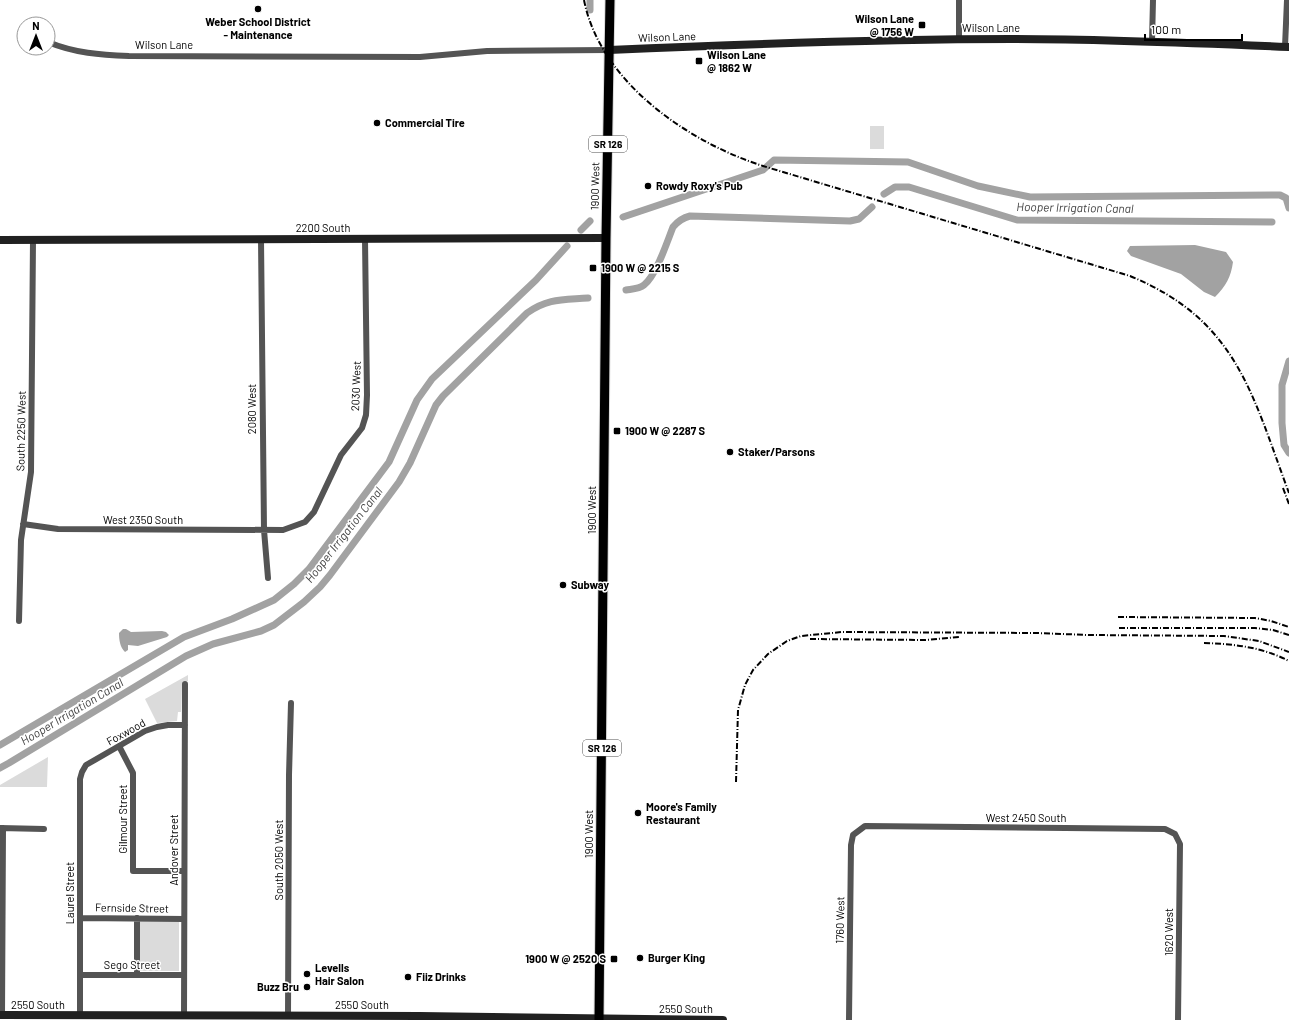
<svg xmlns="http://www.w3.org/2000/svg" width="1289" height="1020" viewBox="0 0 1289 1020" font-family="Barlow,sans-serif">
<rect width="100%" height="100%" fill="#fff"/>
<!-- green -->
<path fill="#dbdbdb" d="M870,126H884V149H870Z
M188,675V681H183L182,684L181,712H178L177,721L157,723L145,699Z
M48,757L47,787H0V785Z
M139,921H179V971H139Z"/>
<!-- water -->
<path fill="#a2a2a2" d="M1195,245L1226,252L1233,262C1231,277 1226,286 1215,297L1204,292L1181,274L1131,256L1127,251L1130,246Z
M123,629H126L131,632L162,631L166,632L169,635L167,637L138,646L128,645V650L125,652C120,647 119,640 119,633Z"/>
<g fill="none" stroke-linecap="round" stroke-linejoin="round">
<!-- canal -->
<path stroke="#a2a2a2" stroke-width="7" d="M590,10V0
M884,194L895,187H909L1017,220L1272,222
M623,217L763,170L774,160L908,162L978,186L1030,197L1280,195L1286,198L1289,208
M581,230L590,221
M626,290C632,289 639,289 644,285C656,276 667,242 673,227C678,221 682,218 690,216L850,221L859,219L872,207
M1289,361L1282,385V423L1284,445L1289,453
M0,745L184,637L232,619L274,600L294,584L309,569L389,462L417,400L432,379L536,280L567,246
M0,768L9,763L186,656L213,644L261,631L274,625L304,602L320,587L330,575L399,482L410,463L436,405L443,396L527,313C548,298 563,300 588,298"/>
<!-- primary casing -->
<g stroke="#dbdbdb" stroke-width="11">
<path id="primary" d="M599,1020L606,238L610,0"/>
</g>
<!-- street -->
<path stroke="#545454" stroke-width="6" d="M959,39V0
M48,42C74,53 101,55 129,56L420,57L487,51L609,50
M1152,42L1153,0
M1285,47L1287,0
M261,239L264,530L268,578
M23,524L58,529L283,530L305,522L314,512L341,455L362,428L366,415L367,395L365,239
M19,621L21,540L31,472L33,240
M119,746L133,773V871H184
M0,828L44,829
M80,918L184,919
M80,975H184
M137,975V918
M2,1015L3,828
M80,1016V779L82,772L86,765L145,731L157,727L168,725H185
M184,1016L185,684
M288,1016L289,775L291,703
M849,1020L851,845L853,835L865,826L1165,829L1175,834L1180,844L1178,1020"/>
<!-- secondary -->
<path stroke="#212121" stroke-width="8" d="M609,50C744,44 878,39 1012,39C1105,39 1197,43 1289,47
M0,240L606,238
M0,1015L420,1016L723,1020"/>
<!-- primary -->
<use href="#primary" stroke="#000" stroke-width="9"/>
<!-- rail -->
<path stroke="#000" stroke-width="2" stroke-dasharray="6 2 1 2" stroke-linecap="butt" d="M584,0C600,82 688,142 763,166L1130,276C1237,320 1252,394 1289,493
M1283,488L1289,504
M1118,617L1255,618L1271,621L1289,627
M1119,628H1255L1273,630L1289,635
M810,639L925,640L960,637
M1204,643C1234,644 1262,647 1289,661
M736,782L738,710L745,685L753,670L768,654L787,641L801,636L842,632L1037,633L1088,635L1224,636L1259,641L1289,652"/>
</g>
<!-- markers -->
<g fill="#000" stroke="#fff" stroke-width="1.5">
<circle cx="258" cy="9" r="4"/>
<rect x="918" y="21" width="8" height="8" rx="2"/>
<rect x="695" y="57" width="8" height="8" rx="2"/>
<circle cx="377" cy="123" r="4"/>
<circle cx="648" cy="186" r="4"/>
<rect x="589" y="264" width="8" height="8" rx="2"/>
<rect x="613" y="427" width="8" height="8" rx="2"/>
<circle cx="730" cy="452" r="4"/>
<circle cx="563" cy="585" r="4"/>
<circle cx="638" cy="813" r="4"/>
<circle cx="640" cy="958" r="4"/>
<rect x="610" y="955" width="8" height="8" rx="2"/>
<circle cx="307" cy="974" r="4"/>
<circle cx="408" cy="977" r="4"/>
<circle cx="307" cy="987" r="4"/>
</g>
<g text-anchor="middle" stroke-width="3" stroke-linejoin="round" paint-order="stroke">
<!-- shield labels -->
<g fill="#fff" stroke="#4c4c4c" stroke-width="1">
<rect x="589" y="136" width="38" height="16" rx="3"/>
<rect x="583" y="740" width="38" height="16" rx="3"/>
</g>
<g font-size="10" font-weight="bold" fill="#000">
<text x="608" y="148">SR 126</text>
<text x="602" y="752">SR 126</text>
</g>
<!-- poi labels -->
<g font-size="11" font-weight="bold" fill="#000" stroke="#fff" text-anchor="start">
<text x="914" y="23" text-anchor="end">Wilson Lane<tspan x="914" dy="13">@ 1756 W</tspan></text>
<text x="258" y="26" text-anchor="middle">Weber School District<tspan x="258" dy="13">- Maintenance</tspan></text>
<text x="707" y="59">Wilson Lane<tspan x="707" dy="13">@ 1862 W</tspan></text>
<text x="385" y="127">Commercial Tire</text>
<text x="656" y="190">Rowdy Roxy's Pub</text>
<text x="601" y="272">1900 W @ 2215 S</text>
<text x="625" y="435">1900 W @ 2287 S</text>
<text x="738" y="456">Staker/Parsons</text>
<text x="571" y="589">Subway</text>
<text x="646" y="811">Moore's Family<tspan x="646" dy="13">Restaurant</tspan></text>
<text x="648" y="962">Burger King</text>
<text x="606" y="963" text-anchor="end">1900 W @ 2520 S</text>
<text x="315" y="972">Levells<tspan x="315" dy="13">Hair Salon</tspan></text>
<text x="416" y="981">Fiiz Drinks</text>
<text x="299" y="991" text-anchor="end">Buzz Bru</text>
</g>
<!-- street labels -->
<g font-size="11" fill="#000" stroke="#fff">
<text x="991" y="32">Wilson Lane</text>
<text transform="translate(667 37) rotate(-2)" y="4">Wilson Lane</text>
<text x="164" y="49">Wilson Lane</text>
<text transform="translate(595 186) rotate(-89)" y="4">1900 West</text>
<text x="323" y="232">2200 South</text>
<text transform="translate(356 386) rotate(-88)" y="4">2030 West</text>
<text transform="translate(252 409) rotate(-90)" y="4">2080 West</text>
<text transform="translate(21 431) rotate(-89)" y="4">South 2250 West</text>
<text transform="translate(592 510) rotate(-90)" y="4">1900 West</text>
<text x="143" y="524">West 2350 South</text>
<text transform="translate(126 732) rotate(-29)" y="4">Foxwood</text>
<text x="1026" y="822">West 2450 South</text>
<text transform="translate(123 819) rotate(-90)" y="4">Gilmour Street</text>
<text transform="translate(589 834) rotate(-90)" y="4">1900 West</text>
<text transform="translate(174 850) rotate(-90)" y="4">Andover Street</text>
<text transform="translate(279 860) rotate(-90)" y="4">South 2050 West</text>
<text transform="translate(70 893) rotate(-90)" y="4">Laurel Street</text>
<text transform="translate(132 908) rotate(1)" y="4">Fernside Street</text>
<text transform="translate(840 920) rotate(-89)" y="4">1760 West</text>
<text transform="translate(1169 932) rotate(-90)" y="4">1620 West</text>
<text x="132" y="969">Sego Street</text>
<text x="38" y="1009">2550 South</text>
<text x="362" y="1009">2550 South</text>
<text x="686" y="1013">2550 South</text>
</g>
<!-- water labels -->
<g font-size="12" font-style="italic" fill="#434343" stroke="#fff">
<text transform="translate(1075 208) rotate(1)" y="4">Hooper Irrigation Canal</text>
<text transform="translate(344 535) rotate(-52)" y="4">Hooper Irrigation Canal</text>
<text transform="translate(72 712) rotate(-31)" y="4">Hooper Irrigation Canal</text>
</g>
</g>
<!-- north arrow -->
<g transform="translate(36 36)"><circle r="19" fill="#ffffff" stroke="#999999"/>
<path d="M0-3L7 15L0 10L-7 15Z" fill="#000000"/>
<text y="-6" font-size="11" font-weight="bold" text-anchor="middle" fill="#000000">N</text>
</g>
<!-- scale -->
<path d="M1145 34v6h97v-6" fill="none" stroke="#000000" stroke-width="2"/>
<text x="1151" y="34" font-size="12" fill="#000000" stroke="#ffffff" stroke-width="3" paint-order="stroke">100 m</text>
</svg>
